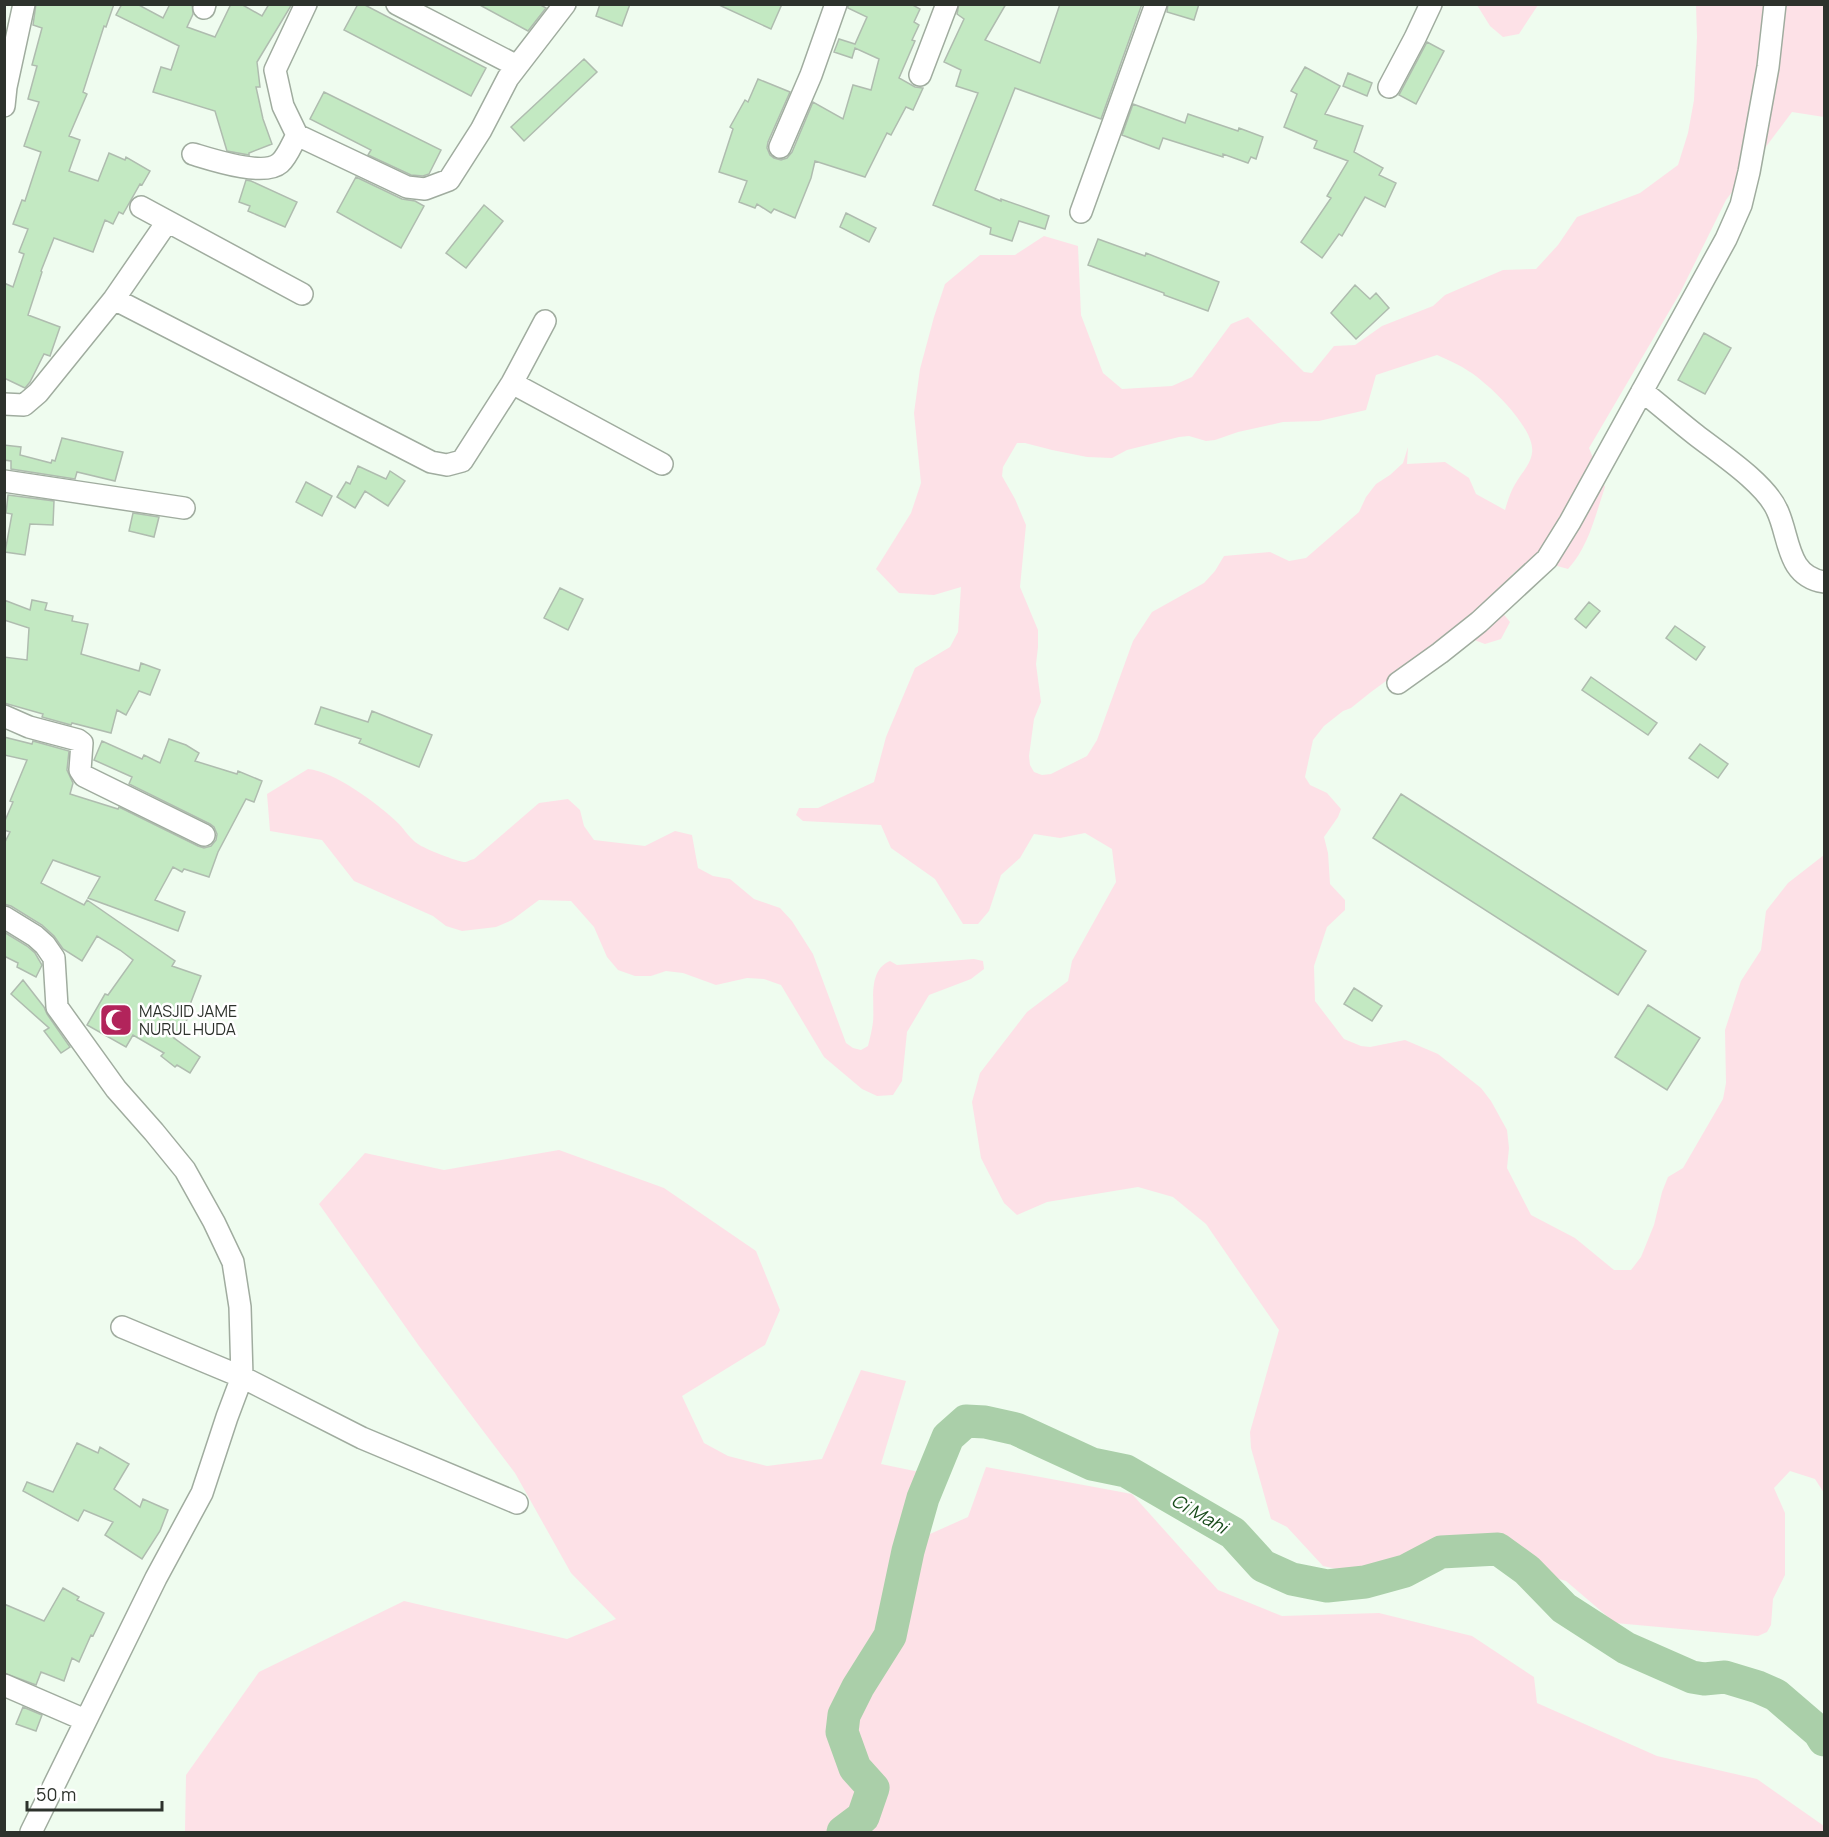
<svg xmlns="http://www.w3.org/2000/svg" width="1829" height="1837" viewBox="0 0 1829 1837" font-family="Manrope,sans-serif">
<rect width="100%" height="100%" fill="#effcef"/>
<!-- green -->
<path fill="#fde1e7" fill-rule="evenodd" d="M1477,5H1538L1519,34L1503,37L1490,26Z
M1696,5H1824V117L1792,112L1726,200L1680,293L1589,448L1605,487C1595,516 1589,546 1568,569L1532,559C1517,568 1492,589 1501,610C1503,614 1507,618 1510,622L1501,639L1485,644L1453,632L1371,692L1351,708L1343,711L1324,726L1313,740L1305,777L1310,785L1327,793L1341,809L1338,817L1324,837L1328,853L1330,884L1345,900V910L1327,927L1314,966L1315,1001L1344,1039L1361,1046L1370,1047L1405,1040L1438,1054L1481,1088L1491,1101L1507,1130L1509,1148L1507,1168L1531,1215L1575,1238L1614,1270H1631L1641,1257L1654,1225L1662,1192L1668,1177L1683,1168L1723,1099L1726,1083L1725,1030L1741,981L1761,950L1766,911L1788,883L1824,855V1493L1815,1479L1790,1471L1774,1488L1785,1513V1575L1773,1599L1771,1625L1767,1632L1758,1636L1615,1623L1566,1581L1528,1570L1494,1565L1441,1545L1359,1574L1323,1566L1287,1527L1271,1519L1251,1448L1250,1432L1279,1330L1206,1224L1173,1197L1138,1187L1047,1202L1017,1215L1004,1203L981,1158L972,1102L980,1073L1027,1012L1068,981L1072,961L1116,882L1112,849L1085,833L1060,838L1034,834L1020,858L1001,875L989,911L978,924H963L935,879L891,848L881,825L803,821L796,815L799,808H818L874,782L886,737L915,668L950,647L958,632L961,587L934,595L899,593L876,569L911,513L921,483L914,413L920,369L934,317L945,284L980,255H1015L1044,236L1078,246L1081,315L1103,373L1122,389L1172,386L1192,377L1231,324L1248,317L1304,372L1312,373L1334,346L1355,345L1382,326L1433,306L1445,295L1503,270L1536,269L1558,245L1577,217L1640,193L1678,165L1688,133L1694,100L1697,37ZM1437,355C1448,360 1460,365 1470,372C1489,384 1536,429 1532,453C1530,465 1523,471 1517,481C1511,490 1508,500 1505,510L1476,494L1469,478L1445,462L1407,464L1408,447L1403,463L1390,475L1376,484L1366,497L1359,512L1306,558L1289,561L1270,552L1224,556L1215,571L1204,583L1152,612L1133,641L1097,740L1087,756L1051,774L1042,775L1034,772L1030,765L1029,756L1034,719L1041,702L1036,664L1038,647V630L1020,587L1026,525L1015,499L1002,476L1003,467L1017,443H1025L1052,450L1087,457L1112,458L1127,450L1179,437L1189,436L1206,441L1215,440L1238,432L1283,422L1319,421L1366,410L1376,375Z
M308,769C334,771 380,805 399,824C405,830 410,839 418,844C423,848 460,863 466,862C467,862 472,859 474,859L539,803L568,799L580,810L584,826L594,840L645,846L675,831L692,835L698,868L713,876L730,879L754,899L780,908L792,921L813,954L846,1043L853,1048L861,1050L868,1046C870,1038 872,1030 873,1022C875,1001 867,971 890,961L897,965L974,959L983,961L984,969L971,979L929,995L907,1032L902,1081L893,1095L877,1096L862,1089L824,1057L781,985L764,979L747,978L716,985L683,973L666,971L651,976H635L618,970L607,957L594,927L571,901L539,900L512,920L496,927L462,931L446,926L433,916L354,881L322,840L270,831L267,794Z
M559,1150L664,1188L756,1251L780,1310L765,1345L682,1396L704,1443L728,1456L767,1466L822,1459L861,1370L906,1381L881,1464L924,1473L930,1534L968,1517L986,1467L1132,1494L1218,1590L1282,1616L1379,1613L1472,1636L1534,1677L1537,1703L1657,1756L1757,1779L1824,1826V1832H185L186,1775L259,1672L404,1601L567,1639L616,1619L571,1573L515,1473L419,1346L319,1204L365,1153L444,1170Z"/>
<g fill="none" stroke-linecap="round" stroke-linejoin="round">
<!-- river -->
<path stroke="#aacfa9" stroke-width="33" d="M843,1832L863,1817L873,1788L855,1768L842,1732L844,1715L858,1687L890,1636L908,1551L923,1498L948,1437L966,1421L985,1422L1016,1429L1092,1464L1126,1471L1233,1533L1263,1566L1292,1579L1327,1586L1365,1582L1405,1571L1441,1552L1498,1549L1527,1570L1564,1608L1626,1648L1692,1677L1704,1679L1725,1677L1758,1687L1776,1695L1819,1732L1824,1740"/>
</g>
<!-- building -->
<path fill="#c3e9c2" stroke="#afbcaf" stroke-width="1.5" d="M36,4H114L106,27L104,26L83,92L87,94L69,136L80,140L69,171L98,181L109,153L125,160L126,157L150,171L142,185L140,184L123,214L119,212L113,224L105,220L93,252L54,238L41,271L42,272L28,315L60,327L50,356L44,354L30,382L25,388L4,378V283L13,287L24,254L19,252L28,229L13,224L22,200L25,201L41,152L24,146L39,102L28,99L37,66L32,65L42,28L33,25Z
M122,4H137L163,18L170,4H192L193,14L187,27L215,37L231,4H241L262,16L269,4H292L257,62L260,87H256L263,119L272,144L249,153V155L227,151L215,111L153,92L161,67L171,70L179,46L116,15Z
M358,4H363L486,68L471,96L344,30Z
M478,4H539L546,8L528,31Z
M600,4H630L622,26L596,16Z
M717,4H782L771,29Z
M848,4H911L920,9L914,22L919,25L912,40L915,41L899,78L915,87L923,88L913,110L906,107L891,135L887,133L865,177L815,161L811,178L795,218L774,209L771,213L757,204L755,208L739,202L747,181L719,172L733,129L730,127L745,100L748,102L758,79L790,92L768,142L767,148L770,155L774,158L781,160L787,158L792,152L813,102L843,119L853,85L871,90L879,59L855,48L852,58L834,52L839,39L855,44L867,17L848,8Z
M959,4H1006L985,40L1040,63L1060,4H1142L1101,119L1015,88L975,190L1001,201V199L1049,216L1045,229L1019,221L1012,241L990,234L991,228L933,205L978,93L956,86L961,70L944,62L964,19L957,14Z
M1168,4H1199L1194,20L1167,12Z
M1427,42L1444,51L1416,104L1399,95Z
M584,59L597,72L524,141L511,127Z
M1305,67L1340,86L1325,114L1363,126L1354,152L1383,168L1379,175L1396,183L1385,207L1365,197L1342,236L1339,234L1322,258L1301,242L1331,198L1327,196L1348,161L1314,148L1317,141L1284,127L1297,94L1291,91Z
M1348,73L1372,83L1367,96L1343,86Z
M324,92L441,150L429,174L423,176L411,175L368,155L371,150L310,119Z
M1133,104L1185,123L1188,114L1238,131L1239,128L1263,137L1256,159L1251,157L1248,163L1223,154V157L1163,138L1159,149L1122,135Z
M356,177L402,199L415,201L424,206L401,248L337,212Z
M246,180L251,181L297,202L285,227L248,211L250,206L239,202Z
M484,205L503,221L466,268L446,253Z
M846,213L876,228L869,242L840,227Z
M1098,239L1145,256L1146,253L1219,282L1208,311L1164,295V293L1088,265Z
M1355,285L1370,299L1376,293L1389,308L1356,339L1331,313Z
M1704,333L1731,348L1705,394L1678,380Z
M62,438L123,452L115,481L77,472L75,479L11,469V461L4,460V445L21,447L20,455L51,463L52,460L55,461Z
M358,466L386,479L390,471L405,481L388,506L365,491L355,508L337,497L346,482L350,484Z
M306,482L332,496L322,516L296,502Z
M8,495L54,501L53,525L30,524L25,555L5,552L12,514L6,513Z
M133,513L159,517L154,537L129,531Z
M560,588L583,599L568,630L544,618Z
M4,600L30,610L32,600L47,603L45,610L73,616L72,621L88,624L81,654L139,671L141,663L160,670L150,695L139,691L126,715L117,710L111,733L72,723L71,725L42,717L43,714L4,703V657L27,660L29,628L4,620Z
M1589,602L1600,611L1586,628L1575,619Z
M1675,626L1705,647L1696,660L1666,638Z
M1591,677L1657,723L1648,735L1582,690Z
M321,707L368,722L372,711L432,735L419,767L359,743L361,739L315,724Z
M4,737L32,744L33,741L69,751L67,770L73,783L70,794L118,809L119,807L198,846L204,848L211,846L216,840L217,834L214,827L210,824L129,784L132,777L94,760L102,741L142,759L144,755L160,763L169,739L186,745L199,753L195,761L237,774L238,771L262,781L254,802L246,799L218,852L209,877L184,869L182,872L173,867L155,900L185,912L178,931L88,898L100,877L53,860L41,883L84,905L87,900L175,961L172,966L201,976L186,1015L189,1017L174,1038L200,1057L190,1073L177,1065L175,1067L161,1056L164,1053L133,1035L126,1047L87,1025L105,994L108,995L133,960L120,950L97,936L82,961L63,949L54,936L42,925L11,906L4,904V844L10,832L4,830V823L13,802L10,801L27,760L4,755Z
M1700,744L1728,764L1718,778L1689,758Z
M1401,794L1646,951L1618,995L1373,838Z
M4,932L27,946L35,953L42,965L36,977L17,967L18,963L4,956Z
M23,980L44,1007L47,1014L70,1047L61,1053L44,1031L49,1028L11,994Z
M1354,988L1382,1006L1372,1021L1344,1004Z
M1648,1005L1700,1038L1667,1090L1615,1057Z
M77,1443L98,1453L100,1447L129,1464L114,1489L140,1507L143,1499L168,1510L160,1531L142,1559L105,1535L113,1522L84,1510L78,1521L23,1491L27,1482L53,1492Z
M63,1588L79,1597L77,1600L104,1613L93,1636L91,1635L79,1662L72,1658L64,1681L41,1672L36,1685L4,1673V1604L44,1621Z
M23,1707L42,1715L36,1731L16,1724Z"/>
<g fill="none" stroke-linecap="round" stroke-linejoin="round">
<!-- minor casing -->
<g stroke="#a0ac9f" stroke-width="24">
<path id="minor" d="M397,4L517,66
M204,8L205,4
M920,75L947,4
M1389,87L1415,38L1431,4
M4,106L6,87L24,4
M297,135L407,187L425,189L449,180L481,130L508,78L565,4
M297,135L283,106L275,70L306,4
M780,147L811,75L836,4
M193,154C213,160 264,177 280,163C287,157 292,144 297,135
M141,207L302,294
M1081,212L1156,4
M114,299L167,222
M512,383L662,464
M1642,391C1660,405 1678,421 1696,435C1719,453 1765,483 1777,510C1790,537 1786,576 1824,582
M4,404L24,405L38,393L114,299L431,462L447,465L462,461L512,383L545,321
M4,481L184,508
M1398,683L1440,653L1479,622L1547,559L1570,522L1726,239L1741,205L1749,172L1768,67L1775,4
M4,716L29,727L78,740L82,743L80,770L84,776L204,835
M4,917L35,936L45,945L54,958L57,1007L116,1089L154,1132L185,1170L214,1222L233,1262L240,1307L242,1377L227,1417L202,1493L156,1578L31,1832
M122,1327L242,1377L362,1438L517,1503
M4,1685L85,1720"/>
</g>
<!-- minor -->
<use href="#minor" stroke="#fff" stroke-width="21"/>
</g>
<!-- icons -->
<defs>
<g id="mosque-square" transform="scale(1.725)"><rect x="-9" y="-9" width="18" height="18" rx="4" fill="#b2245b" stroke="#fff"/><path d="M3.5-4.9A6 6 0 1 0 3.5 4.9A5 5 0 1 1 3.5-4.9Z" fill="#fff"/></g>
</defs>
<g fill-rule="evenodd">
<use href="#mosque-square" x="116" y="1020"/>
</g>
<g text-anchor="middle" stroke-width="5" stroke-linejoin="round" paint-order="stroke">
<!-- poi labels -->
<g font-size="16" fill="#2d322c" stroke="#fff" text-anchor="start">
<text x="139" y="1017">MASJID JAME<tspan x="139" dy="18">NURUL HUDA</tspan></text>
</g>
<!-- water labels -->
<g font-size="18" font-style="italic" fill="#184b1a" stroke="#fff">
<text transform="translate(1199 1514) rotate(30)" y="6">Ci Mahi</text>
</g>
</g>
<!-- border -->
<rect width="1829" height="1837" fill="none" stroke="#2d322c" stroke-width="12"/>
<!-- scale -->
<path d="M27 1801v9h135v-9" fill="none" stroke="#2d322c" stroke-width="3"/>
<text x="36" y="1801" font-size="18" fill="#2d322c" stroke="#ffffff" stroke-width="4.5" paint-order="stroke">50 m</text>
</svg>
